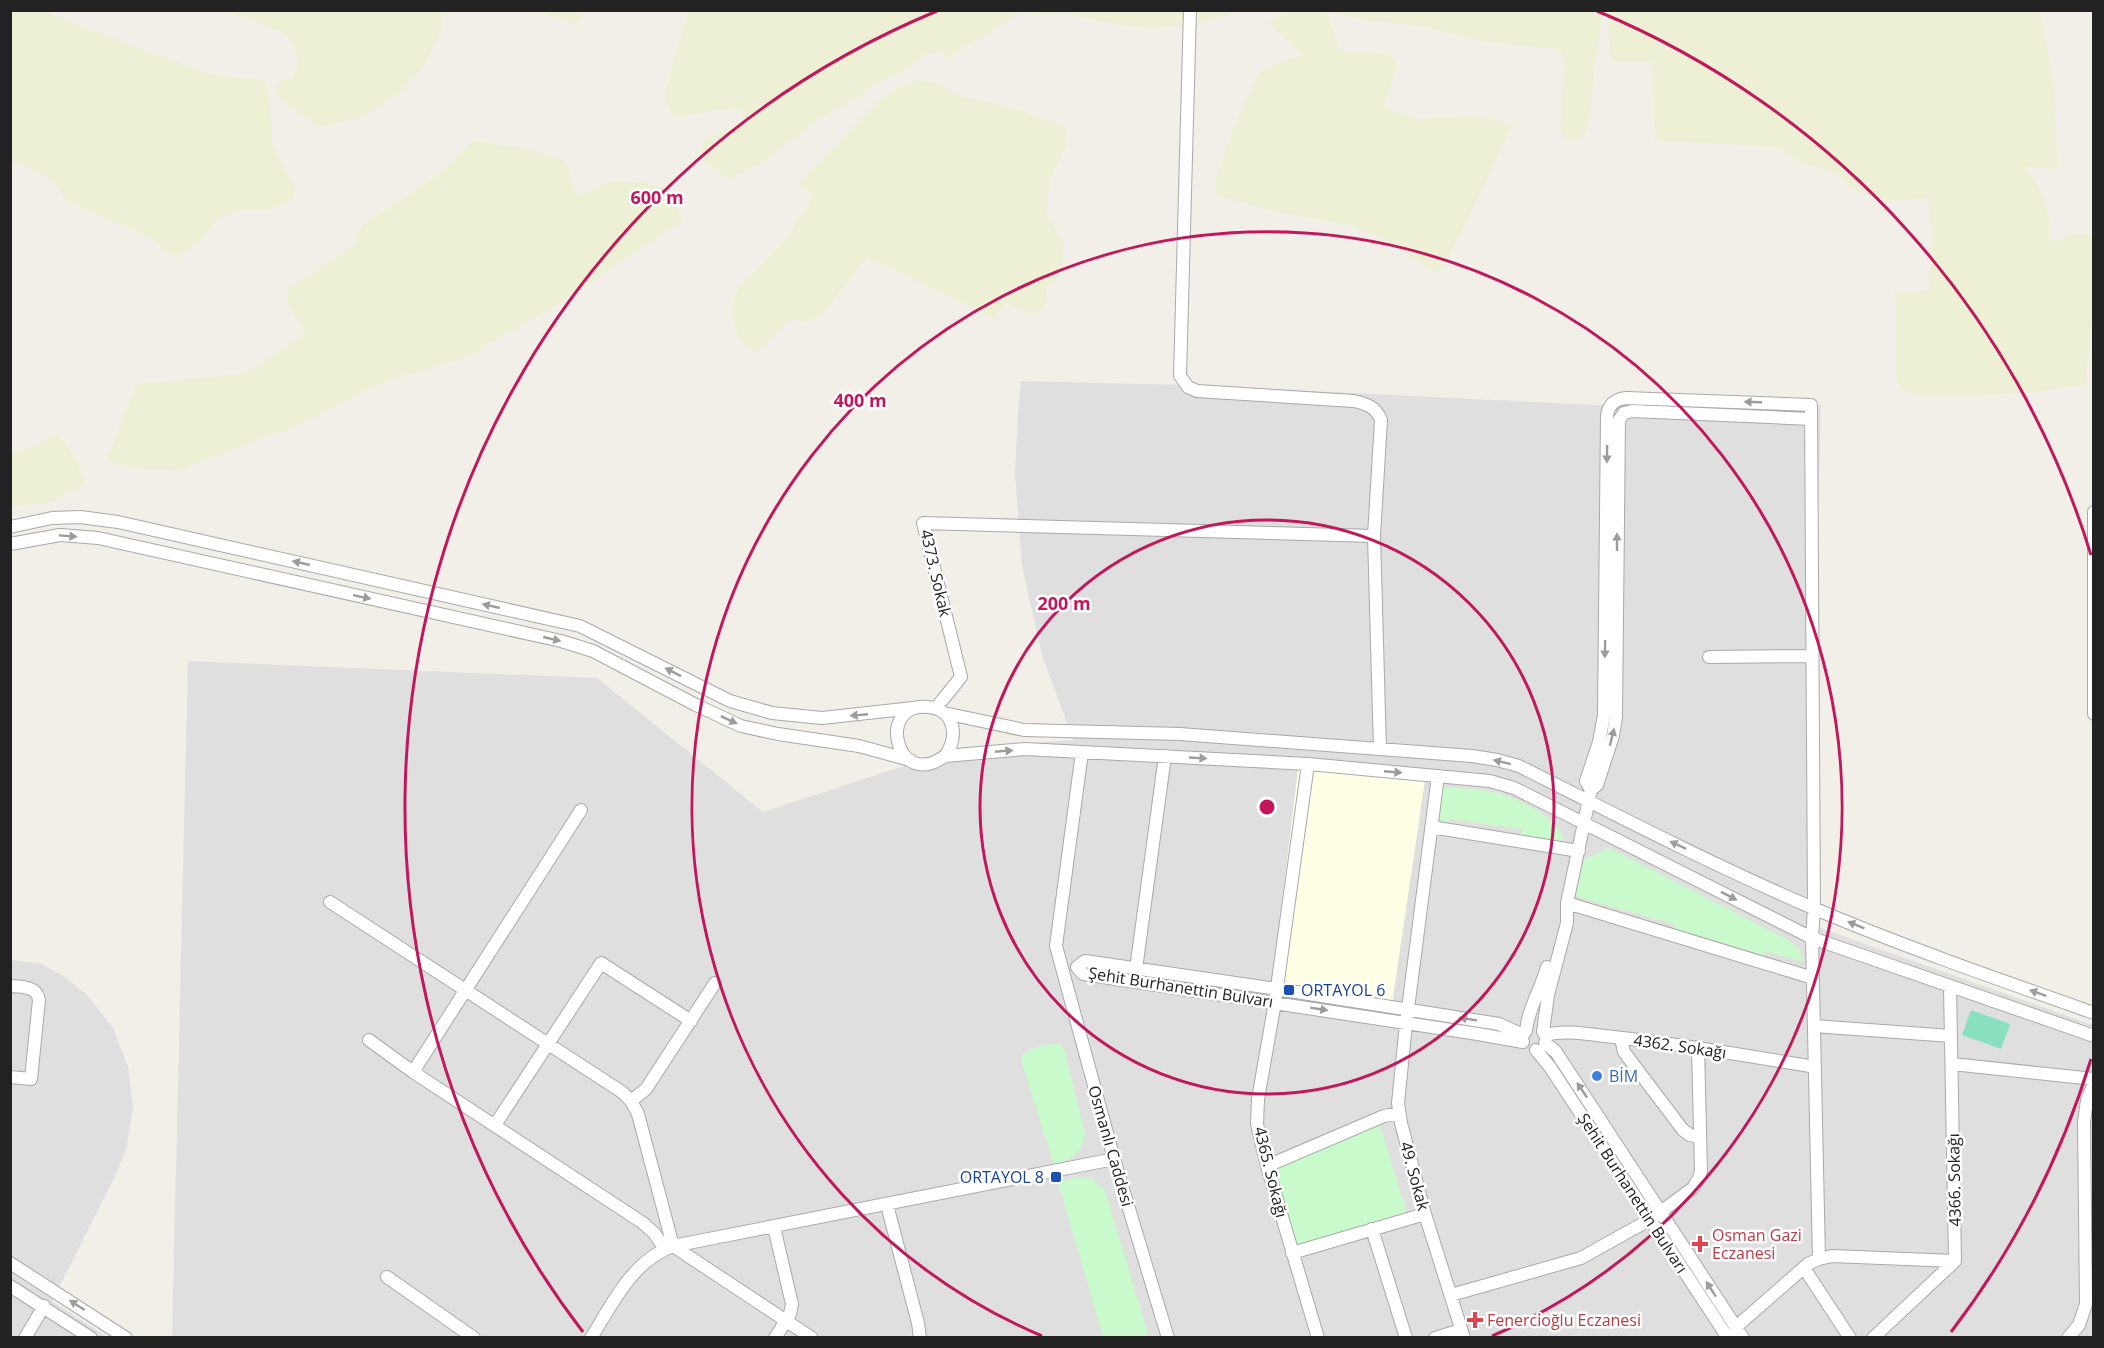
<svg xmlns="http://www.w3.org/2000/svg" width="2104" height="1348" viewBox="0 0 2104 1348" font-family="'Open Sans',sans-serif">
<rect width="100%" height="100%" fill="#f2efe9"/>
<!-- residential -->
<path fill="#e0dfdf" d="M1021,381L1186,385L1616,406H1821L1806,923L2093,1025V1337L172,1338L188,661L597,678L763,812L959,748L1073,740L1042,655L1022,566L1015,474L1018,412Z
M11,960L41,964L65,977L87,995L113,1028L128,1067L133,1108L126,1150L115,1176L52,1301L107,1337L11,1338Z"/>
<!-- education -->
<path fill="#ffffe5" d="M1298,769L1425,780L1392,1004L1272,985Z"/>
<!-- farmland -->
<path fill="#eef0d5" d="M11,10L44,11L148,52L210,74L267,81L273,146L294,188V197L283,205L269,210L245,209L220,217L199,241L176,259L158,244L135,230L89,212L66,200L58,188L48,178L11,160Z
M1034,10L1235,11L1220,18L1194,25L1153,28L1125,26L1066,14L1029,15Z
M1286,10L1602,11L1587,130L1580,139L1573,141L1566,139L1561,133L1564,61L1561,53L1555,49L1481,41L1429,27L1371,21L1327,12L1339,51L1387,53L1396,60L1397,64L1385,105L1393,110L1418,119L1476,115L1512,125L1474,207L1444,266L1436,271L1430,270L1388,241L1349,225L1286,214L1219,196L1215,191V183L1232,132L1255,80L1262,71L1274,63L1303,55L1268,22Z
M225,11H445L438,39L425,64L397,95L366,115L342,123L318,127L280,99L276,94L277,84L282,80H289L293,77L298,65L295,49L289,39L279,31Z
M537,11L582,10V11L577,25Z
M688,11V10L1022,11L950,57L938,52L926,54L905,71L880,82L813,124L765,161L730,179L704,162L701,155V147L707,138L742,123L744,117L742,111L737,108L720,109L675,118L666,103V89Z
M1607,11H2040L2052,71L2059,168L2025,167L2036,182L2044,200L2049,221V242L2074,235L2093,234V310L2085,385L2033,392L1978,396H1915L1902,390L1895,378V292L1928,291L1932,243L1929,198L1898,201L1872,197L1848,187L1843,179L1831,171L1797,161L1786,151L1773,147L1655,140L1651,61L1611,62Z
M919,80L937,83L957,96L994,103L1032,114L1061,124L1066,131L1067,144L1050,178L1045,216L1059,232L1062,240L1064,255L1058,276L1047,286L1045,306L1035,315L1006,304L994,318L867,257L820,317L804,322L792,318L760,349L753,351L747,349L740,341L732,319L733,298L739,287L786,239L807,206L813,195L798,184L878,102L899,86Z
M474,141L528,149L563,160L571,171V182L577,196L611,181L638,182L664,188L671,192L676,198L682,222L554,307L461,359L385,381L301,424L178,471L135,468L107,460L136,384L240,374L257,368L279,350L306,333L287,304V293L292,286L355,245L356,235L364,224L439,174Z
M57,433L76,459L86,483L50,503L11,506V454L35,446Z"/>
<!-- park -->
<path fill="#c8facc" d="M1442,787C1459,788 1476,789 1493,792C1512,796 1562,818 1563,839L1560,841L1521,836L1522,829L1449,819L1447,826L1430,824Z
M1609,848L1790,941L1800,950L1803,962L1765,951L1762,959L1674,933L1676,925L1575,896L1584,860Z
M1051,1044H1059L1064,1048L1085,1134C1083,1151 1071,1161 1054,1165L1021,1059C1024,1048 1041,1047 1051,1044Z
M1378,1119L1407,1213L1289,1247L1269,1179L1284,1164Z
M1079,1177L1093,1179L1105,1191L1149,1337H1103L1058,1182Z"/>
<!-- pitch -->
<path fill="#88e0be" d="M1971,1010L2010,1024L2001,1049L1962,1035Z"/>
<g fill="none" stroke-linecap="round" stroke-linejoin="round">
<!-- minor casing -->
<g stroke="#a9a9a9" stroke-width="14">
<path id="minor" d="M1190,10L1180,376L1188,387L1197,391L1354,401C1367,404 1376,407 1381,420L1374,536L1380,749
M2094,512V714
M10,527L52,518L80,517L118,522L580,626L730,701L772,713L822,718L913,708
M10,544L60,535L98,538L561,641L593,651L696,705L741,726L778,734L859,746L910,760
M1709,657L1812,656
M936,708L961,677L923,523L1374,536
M944,713L1024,730L1180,734L1472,756L1497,760L1519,766C1616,815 1713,865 1813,908C1905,947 2000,980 2094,1013
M1082,752L1056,946L1114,1159L1168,1338
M945,756C959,737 955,709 928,707C876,701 895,792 945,756L1025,749L1308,764L1490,781L1514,788L1812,938L2094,1036
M1308,764L1275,1002L1258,1099L1257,1124L1267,1166L1318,1338
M1438,776L1406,1024L1398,1103L1401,1123L1425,1214L1464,1338
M1591,790L1586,781L1599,742L1604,715L1607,416C1608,405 1615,399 1626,398L1811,405L1814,908L1812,938L1819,1259
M1431,827L1579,851
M330,902L622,1092L631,1101L638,1114L673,1246L812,1338
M1567,903L1813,978
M1077,967L1085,961L1277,989L1499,1024L1523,1035
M1077,967L1083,974L1478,1034L1523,1042
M1136,969L1165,756
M10,986C22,987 37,986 39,1000L31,1079L10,1077
M1814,1026L1951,1036
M1526,1031C1528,1009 1541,989 1547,967
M1543,1032L1548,995L1567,923V903L1591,790L1597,785L1613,736L1616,717L1619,420L1624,413L1632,411L1811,419
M1545,1035C1567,1029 1591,1035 1614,1037C1681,1044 1748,1056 1815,1067
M1621,1038L1624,1052L1683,1130L1690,1135L1700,1137
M369,1040L413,1072L643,1223L654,1233L665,1249
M1545,1043L1556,1052L1743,1338
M1536,1050L1550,1067L1728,1338
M1952,1064L2094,1079
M413,1072L581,810
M631,1101L646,1089L715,983
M495,1125L601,963L691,1021
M1267,1166L1384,1116L1399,1113
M887,1205L918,1323L920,1338
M774,1227L792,1304L790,1314L775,1338
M1372,1229L1406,1338
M1292,1253L1425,1214
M10,1263L126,1338
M1804,1268L1850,1338
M387,1277L474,1338
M10,1286L91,1338
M1451,1295L1581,1258L1651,1219L1693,1188L1699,1178L1701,1171L1698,1047
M1735,1334L1736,1327L1808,1264L1819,1259L1832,1256L1955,1261
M25,1338L44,1306
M591,1338C613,1303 632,1261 673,1246L1114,1159
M1435,1338L1461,1330
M1873,1338L1955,1261L1950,987
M2068,1338L2079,1325L2086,1304L2084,1122L2087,1100L2094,1084"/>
</g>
<!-- minor -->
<use href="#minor" stroke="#fff" stroke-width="12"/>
</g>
<!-- one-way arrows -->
<defs><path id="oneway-solid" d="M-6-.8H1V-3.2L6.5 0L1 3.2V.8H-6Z" transform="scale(1.5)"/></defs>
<g fill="#9c9c9c">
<use href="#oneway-solid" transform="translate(1753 402) rotate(-178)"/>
<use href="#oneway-solid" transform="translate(1607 454) rotate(91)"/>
<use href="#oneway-solid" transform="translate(68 536) rotate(4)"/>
<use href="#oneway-solid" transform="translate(1617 542) rotate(-90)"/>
<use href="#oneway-solid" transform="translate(301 563) rotate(-167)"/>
<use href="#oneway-solid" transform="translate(362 597) rotate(12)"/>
<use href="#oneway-solid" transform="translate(491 606) rotate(-167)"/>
<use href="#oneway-solid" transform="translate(552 639) rotate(13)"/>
<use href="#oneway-solid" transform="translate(1605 649) rotate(91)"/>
<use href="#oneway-solid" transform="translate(673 672) rotate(-153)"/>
<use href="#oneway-solid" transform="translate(859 715) rotate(175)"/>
<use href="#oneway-solid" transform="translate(729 720) rotate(25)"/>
<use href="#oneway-solid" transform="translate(1612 737) rotate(-76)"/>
<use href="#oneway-solid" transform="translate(1004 751) rotate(-5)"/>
<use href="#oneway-solid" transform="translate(1198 758) rotate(3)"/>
<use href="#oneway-solid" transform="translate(1502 762) rotate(-166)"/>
<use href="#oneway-solid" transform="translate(1393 772) rotate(5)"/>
<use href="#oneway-solid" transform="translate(1678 845) rotate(-155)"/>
<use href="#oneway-solid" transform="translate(1729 896) rotate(27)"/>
<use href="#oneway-solid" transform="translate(1856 925) rotate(-158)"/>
<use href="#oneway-solid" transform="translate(2038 993) rotate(-160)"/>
<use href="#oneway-solid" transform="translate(1319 1009) rotate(9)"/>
<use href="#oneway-solid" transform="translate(1468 1019) rotate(-171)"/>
<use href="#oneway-solid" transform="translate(1582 1090) rotate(-124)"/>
<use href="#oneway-solid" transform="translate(1711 1289) rotate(-123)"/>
<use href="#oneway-solid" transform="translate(77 1305) rotate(-147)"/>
</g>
<!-- distance rings -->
<g fill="none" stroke="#c2185b" stroke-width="3">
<circle cx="1267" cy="807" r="287"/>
<path d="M1042 1336A575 575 0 1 1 1492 1336"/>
<path d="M2091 1059A862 862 0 0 1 1951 1332M583 1332A862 862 0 0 1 937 11M1597 11A862 862 0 0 1 2091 555"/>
</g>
<!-- markers -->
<g fill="#1a4fb4" stroke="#fff" stroke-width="2">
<rect x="1283" y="984" width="12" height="12" rx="3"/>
<rect x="1050" y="1171" width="12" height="12" rx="3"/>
</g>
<circle fill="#3f7fe0" stroke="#fff" stroke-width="2" cx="1597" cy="1076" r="6"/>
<g fill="#e0444e" stroke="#fff" stroke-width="2">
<path d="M1697 1235h6v6h6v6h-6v6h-6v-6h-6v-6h6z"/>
<path d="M1472 1311h6v6h6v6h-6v6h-6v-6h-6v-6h6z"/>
</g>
<g text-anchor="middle" stroke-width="5" stroke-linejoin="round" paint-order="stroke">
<!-- street labels -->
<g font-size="16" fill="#222" stroke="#fff">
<text transform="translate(936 573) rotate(77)" y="6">4373. Sokak</text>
<text transform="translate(1181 987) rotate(9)" y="6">Şehit Burhanettin Bulvarı</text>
<text transform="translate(1680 1046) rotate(8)" y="6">4362. Sokağı</text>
<text transform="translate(1111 1146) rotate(74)" y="6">Osmanlı Caddesi</text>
<text transform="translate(1271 1172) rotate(76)" y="6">4365. Sokağı</text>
<text transform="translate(1415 1176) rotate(75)" y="6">49. Sokak</text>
<text transform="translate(1954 1180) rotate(-91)" y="6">4366. Sokağı</text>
<text transform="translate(1633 1193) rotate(57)" y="6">Şehit Burhanettin Bulvarı</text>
</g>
<!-- transit labels -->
<g font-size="16" fill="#164399" stroke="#fff" text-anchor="start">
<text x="1301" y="996">ORTAYOL 6</text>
<text x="1044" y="1183" text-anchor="end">ORTAYOL 8</text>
</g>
<!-- shop labels -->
<g font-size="16" fill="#366cbe" stroke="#fff" text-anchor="start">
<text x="1609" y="1082">BİM</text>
</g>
<!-- health labels -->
<g font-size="16" fill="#be3a42" stroke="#fff" text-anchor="start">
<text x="1712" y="1241">Osman Gazi<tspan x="1712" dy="18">Eczanesi</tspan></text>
<text x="1487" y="1326">Fenercioğlu Eczanesi</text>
</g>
</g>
<circle cx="1267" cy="807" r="9" fill="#c2185b" stroke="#fff" stroke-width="3"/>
<g font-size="18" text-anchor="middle" font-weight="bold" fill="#c2185b" stroke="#fff" stroke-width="5" stroke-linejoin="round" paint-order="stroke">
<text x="657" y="204">600 m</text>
<text x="860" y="407">400 m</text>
<text x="1064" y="610">200 m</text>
</g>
<!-- border -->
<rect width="2104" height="1348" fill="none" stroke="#222222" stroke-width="24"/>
</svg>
